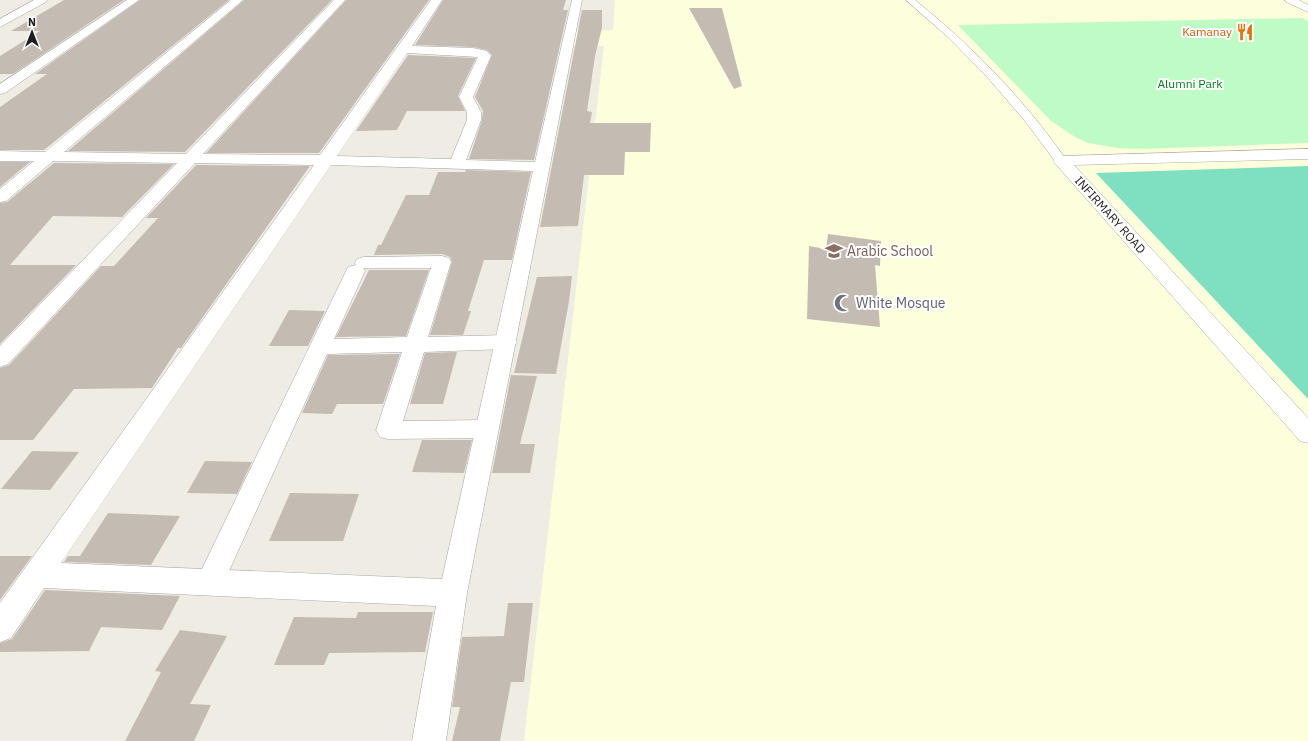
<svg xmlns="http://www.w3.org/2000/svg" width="1308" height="741" viewBox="0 0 1308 741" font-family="'IBM Plex Sans',sans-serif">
<rect width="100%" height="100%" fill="#efece3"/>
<!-- education -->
<path fill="#fdffdc" d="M615,0H1308V741H524L604,46H572L577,31L613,30Z"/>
<!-- park -->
<path fill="#bffbc7" d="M1302,18L1308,21V143L1140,149L1117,148L1088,143L1075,137L1051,121L958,25Z"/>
<!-- pitch -->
<path fill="#7fe0c1" d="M1308,166V399L1096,173Z"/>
<!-- building -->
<path fill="#c4bcb3" d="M64,0H124L13,74H0V56L40,31H11Z
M140,0H229L44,150H0V107L47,74H35Z
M244,0H332L185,152L68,151Z
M346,0H429L319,153H206Z
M443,0H566L563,10H568L534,160L469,159L482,120L483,111L475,97L492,55L487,50L473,47L415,45Z
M689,8H722L742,86L734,89Z
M582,10H602V28L595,56L587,111L592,112L590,123H651L650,152H625L624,175H584L578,226L540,227Z
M408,55L476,58L458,96L465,111H407L397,130L356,131Z
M0,162H30L0,187Z
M54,163L174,164L122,217L53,216L10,265H76L0,344V203L7,202Z
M196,165L310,166L181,348H178L152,388L74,389L33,440H0V368L9,365L101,266H114L158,218H146Z
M466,170L531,172L512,260H484L468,311H471L463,335H430L452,262L450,257L442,254L374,255L378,245H381L406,195H429L438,172H465Z
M828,234L881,241L880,266L875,265L880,327L807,319L809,246L826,249Z
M369,270H429L406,336L336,337Z
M572,276L569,301L556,374L514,373L537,277Z
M289,310L325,311L308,346H269Z
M457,352L443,404H410L425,353Z
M400,354L383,404H337L332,414L302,413L328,355Z
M511,375L537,376L520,444H535L530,473H492Z
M422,440H472L464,473L412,472Z
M32,451L79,452L50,490L1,489Z
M205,461L252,462L237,494L187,493Z
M290,493L359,494L343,541H269Z
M108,513L180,516L151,565L64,562L68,556H80Z
M0,556H32L0,600Z
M45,590L180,596L162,630L101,627L89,651L0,652V643L12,639Z
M508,603H533L524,682H511L500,741H452L460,707H452L462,637L504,636Z
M358,612H433L425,652L329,653L324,665H274L294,617L356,618Z
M180,630L227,636L190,704L211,705L194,741H125L161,672L155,671Z"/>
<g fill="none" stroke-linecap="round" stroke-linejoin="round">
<!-- service casing -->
<g stroke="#a5a5a5" stroke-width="1">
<path id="service" d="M906,0H915C972,46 1025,100 1067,161L1065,164H1057L1025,121L989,79L950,39Z"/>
</g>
<!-- pedestrian casing -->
<g stroke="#a5a5a5" stroke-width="1">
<path id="pedestrian" d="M442,256L449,258L451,262L428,337L506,335L513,337L517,342L513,347L506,349L424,352L403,421L487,420L495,422L499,429L495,436L487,438L388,439L380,437L376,430L402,352L327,354L220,591L210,595L200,591L196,582L200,573L348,267L356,265L355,263L357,259L364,257ZM363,268H431L407,337L334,339L365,271Z"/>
</g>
<!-- minor casing -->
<g stroke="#a5a5a5" stroke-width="1">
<path id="minor" d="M34,0H47L46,2L0,27V19Z
M127,0H139L5,93L0,94V84Z
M231,0H243L64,152L186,154L334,0H345L203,154L320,155L431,0H442L412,46L473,48L487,51L491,56L473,97L481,112V120L466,160L535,162L572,0H582L467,593L446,741H412L436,606L44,588L11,638L0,642V603L314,165L195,163L8,364L0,367V346L177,163L53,161L6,201L0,202V189L34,161H0V151L45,152ZM407,53L478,57L459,97L467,112V120L451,159L337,156ZM331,165L533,171L442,579L61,563Z
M1285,0H1299L1308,5V12L1286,2Z
M1308,149V159L1074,165L1308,418V443L1300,441L1053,161L1055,158L1061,156Z"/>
</g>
<!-- service -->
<use href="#service" fill="#fff" fill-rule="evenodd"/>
<!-- pedestrian -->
<use href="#pedestrian" fill="#fff" fill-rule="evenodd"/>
<!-- minor -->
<use href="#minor" fill="#fff" fill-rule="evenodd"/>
</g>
<!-- icons -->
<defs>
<g id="restaurant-bare" transform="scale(1.38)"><path d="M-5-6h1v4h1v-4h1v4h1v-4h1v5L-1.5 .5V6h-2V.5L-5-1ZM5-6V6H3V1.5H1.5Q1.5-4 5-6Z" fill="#e8710a" stroke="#fff" stroke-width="2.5" paint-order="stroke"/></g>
<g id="school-bare" transform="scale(1.38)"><path d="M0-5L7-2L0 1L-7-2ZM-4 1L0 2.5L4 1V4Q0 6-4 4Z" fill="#8d6e63" stroke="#fff" stroke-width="2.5" paint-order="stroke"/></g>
<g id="mosque-bare" transform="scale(1.38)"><path d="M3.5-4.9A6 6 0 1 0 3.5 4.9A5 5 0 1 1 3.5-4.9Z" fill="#6b7280" stroke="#fff" stroke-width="2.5" paint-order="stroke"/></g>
</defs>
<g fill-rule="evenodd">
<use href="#restaurant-bare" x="1245" y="32"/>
<use href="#school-bare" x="834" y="251"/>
<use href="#mosque-bare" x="843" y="303"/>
</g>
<g text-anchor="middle" stroke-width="4" stroke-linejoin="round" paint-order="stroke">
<!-- far-food labels -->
<g font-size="12" fill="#c56008" stroke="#fff" text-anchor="end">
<text x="1232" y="36">Kamanay</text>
</g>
<!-- far-park labels -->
<g font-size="12" fill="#097f1a" stroke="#fff">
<text x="1190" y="88">Alumni Park</text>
</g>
<!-- far-street labels -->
<g font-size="12" fill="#1e1e1e" stroke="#fff">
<text transform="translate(1110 215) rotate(48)" y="4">INFIRMARY ROAD</text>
</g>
<!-- education labels -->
<g font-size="14" fill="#785e54" stroke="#fff" text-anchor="start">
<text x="847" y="256">Arabic School</text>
</g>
<!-- worship labels -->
<g font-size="14" fill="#5b616d" stroke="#fff" text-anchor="start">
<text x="856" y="308">White Mosque</text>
</g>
</g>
<!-- north arrow -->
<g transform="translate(32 32)" stroke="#ffffff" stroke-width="3" paint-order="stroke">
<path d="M0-3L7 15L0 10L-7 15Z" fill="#1e1e1e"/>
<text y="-6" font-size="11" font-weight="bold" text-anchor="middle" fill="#1e1e1e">N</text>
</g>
</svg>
